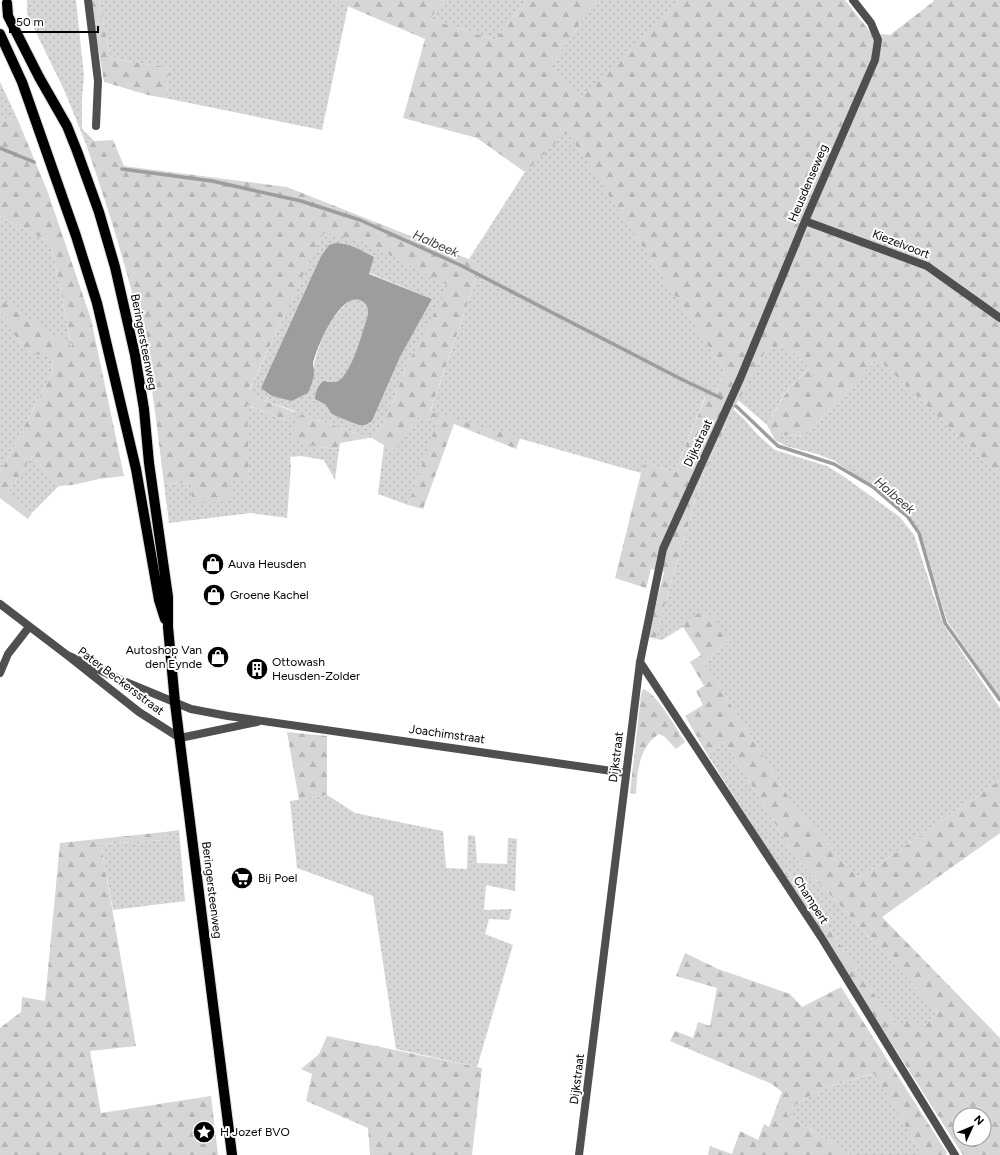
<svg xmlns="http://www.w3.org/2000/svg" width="1000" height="1155" viewBox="0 0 1000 1155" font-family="Figtree,sans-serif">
<defs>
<pattern id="grass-dots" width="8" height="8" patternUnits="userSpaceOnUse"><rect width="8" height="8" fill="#d6d6d6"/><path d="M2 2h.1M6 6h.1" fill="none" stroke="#b6b6b6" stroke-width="1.8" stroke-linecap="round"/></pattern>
<pattern id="forest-firs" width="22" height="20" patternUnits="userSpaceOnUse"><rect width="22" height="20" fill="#d6d6d6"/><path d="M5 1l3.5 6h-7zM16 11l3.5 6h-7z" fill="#b6b6b6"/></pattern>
</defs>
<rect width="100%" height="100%" fill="#fff"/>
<!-- grass -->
<path fill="url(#grass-dots)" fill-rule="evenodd" d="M27,0H76L84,76L82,99V129L94,141L86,144L65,92L27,14Z
M99,0H333L348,6L322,130L165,98L170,68L110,58Z
M444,0H526L495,40L430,19Z
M596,0H679L580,101L552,65Z
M0,82L17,118L3,119L0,114Z
M567,131L724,370L714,400L705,397L674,473L645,462L641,473L430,413L481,264L469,259L525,172Z
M0,217L51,243L72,348L0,299Z
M323,232L362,241L450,286L409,361L383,426L372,438H369L301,414L319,447L339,449L335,480L324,460L301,456L290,457L291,466L287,518L251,513L169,523L164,484L191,483L193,503L230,481H249L246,405L288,421L295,411L257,398L249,391ZM342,243L356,248L374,257L369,273L432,299L400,357L372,421L331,413L326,405L315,399C315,390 319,385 326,381C329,382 332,383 335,383C352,380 363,329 368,314C368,308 367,304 362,301C354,297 349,301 343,307C320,330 314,362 308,393L292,401L261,388L321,256L329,245Z
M0,313L4,314L20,343L32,353L45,354L52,359L53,370L0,473Z
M785,345L809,368L792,385L783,396L767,425L738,400L766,350Z
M877,358L1000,476V698L947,621L920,531L908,515L893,502L835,461L817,454L786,446L775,440L780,435L805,436Z
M733,409L745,420L757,434L775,450L827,466L843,476L900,517L914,535L943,624L1000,708V780L859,878L796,809L704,662L730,642L686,621L683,627L662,640L656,639L658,627L702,478Z
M418,417L438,422L408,505L378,494L384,445L394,450Z
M32,456L59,486L32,513L7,494Z
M725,742L798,861L851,917L938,1012L923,1027L896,1026L794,877L784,875L707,754Z
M327,795L355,813L443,831L446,868L467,869L468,835L475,836L477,863L507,864L508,838L517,839L515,891L486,885L484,910L512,909L509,920L489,919L485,934L513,945L477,1067L396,1049L373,896L297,868L290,801Z
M179,830L185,901L113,910L101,844L166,840L165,832Z
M875,1073L922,1155H852L786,1114L799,1102L825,1088Z"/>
<!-- forest -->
<path fill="url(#forest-firs)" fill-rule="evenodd" d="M90,0H99L110,58L170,68L165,98L148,95L104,82Z
M333,0H444L430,19L495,40L526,0H596L552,65L580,100L679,0H845L871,33L890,35L934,1L933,0H1000V476L877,358L805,436L781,435L775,440L767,425L783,397L792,385L809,368L785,345L766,350L733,410L702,478L658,627L656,639L648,637L664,572L651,569L646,588L615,578L641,473L645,462L674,473L706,396L714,400L724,370L567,132L525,172L477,138L403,118L425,39Z
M0,114L3,119L17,118L47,190L91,319L124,476L99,479L72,485L59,486L32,456L7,494L32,513L28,519L0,498V473L53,370L52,359C43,353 38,356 31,352C18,345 11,327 4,314L0,313V299L72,347L51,243L0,217Z
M113,140L124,166L287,187L481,264L430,412L520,438L516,449L454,424L423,509L408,505L437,422L418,417L394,451L372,438L383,426L409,361L449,286L362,241L323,233L249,390L257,398L295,412L288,421L247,405L249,481H230L231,501L192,503L191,483L164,484C158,436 153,387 143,340C129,273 108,208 86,144L94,141Z
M301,414L369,438L340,443L339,449L319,447L291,440L295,423Z
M699,613L713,615L730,642L704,662L796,809L859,878L1000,780V833L882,917L1000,1038V1155H963L784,875L794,877L896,1026L912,1017L923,1027L938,1012L851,917L798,861L725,742L707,754L685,716L703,705L696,691L704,686L690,662L701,655L683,627L686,621ZM960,1115H984V1139H960Z
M643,689C655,691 678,731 685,742L676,749L665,737L659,734C639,746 637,773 636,794L630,793L641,695Z
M287,732L327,736V795L299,800Z
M165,832L166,840L101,844L136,1046L90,1051L101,1113L211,1096L218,1155H0V1028L21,1012L22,997L45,1001L60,843Z
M685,953L718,969L790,994L802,1007L841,987L947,1153L946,1155H922L874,1073L825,1088L799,1102L786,1114L852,1155H708L710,1146L732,1154L740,1131L758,1140L764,1124L769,1127L782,1092L772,1084L670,1041L675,1031L693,1038L698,1022L710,1026L717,988L676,976Z
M327,1036L482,1068L472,1155H370L368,1128L306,1101L312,1074L301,1069L319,1054Z"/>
<!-- water -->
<path fill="#9d9d9d" d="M336,243C350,243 362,251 374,257L369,274L432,299L400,357L372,421L365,425H359L336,416L331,413L326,405L315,399C315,392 318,386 323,381C328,381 333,384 338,381C352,374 363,330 368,314C368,308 367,304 362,301C341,289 316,348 313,364C313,367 314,370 314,373C314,380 310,387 308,393L292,401L272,396L261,388L321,256L329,245Z"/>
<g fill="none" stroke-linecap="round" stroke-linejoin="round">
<!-- stream -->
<path stroke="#9d9d9d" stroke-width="3.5" d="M0,148L34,162
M122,169L212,181L301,201L360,220L460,265L683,380L721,398
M736,406L778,446L834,464L873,487L908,517L919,533L945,623L1000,700"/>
<!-- primary casing -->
<g stroke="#dbdbdb" stroke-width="12">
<path id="primary" d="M7,3L8,16L39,77L67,126L77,151L99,212L115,267L135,355L144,409L149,463L168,597V627L175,703L232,1155
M0,34L22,82L76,236L97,303L136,469L159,600L165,619"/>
</g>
<!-- street -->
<path stroke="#4f4f4f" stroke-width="8" d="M88,0L98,81L96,126
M805,221L927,266L1000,318
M0,604L67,655L139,712L180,738L257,722
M67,655L121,680L191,709L228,716L626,773
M640,662L821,937L955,1155
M0,673L8,654L29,627
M579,1155L640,662L663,549L740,379L805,221L875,60L878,40L871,23L853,0"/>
<!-- primary -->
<use href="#primary" stroke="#000" stroke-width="10"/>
</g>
<!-- icons -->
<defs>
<g id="shop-disc" transform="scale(1.15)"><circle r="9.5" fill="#000" stroke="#fff"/><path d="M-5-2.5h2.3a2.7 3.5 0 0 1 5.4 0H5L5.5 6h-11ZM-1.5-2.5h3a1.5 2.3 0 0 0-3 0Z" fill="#fff"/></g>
<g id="building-disc" transform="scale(1.15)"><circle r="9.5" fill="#000" stroke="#fff"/><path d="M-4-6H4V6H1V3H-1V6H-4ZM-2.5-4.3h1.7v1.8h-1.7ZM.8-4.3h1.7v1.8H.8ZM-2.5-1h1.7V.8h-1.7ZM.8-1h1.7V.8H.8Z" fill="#fff"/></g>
<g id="supermarket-disc" transform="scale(1.15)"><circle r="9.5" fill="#000" stroke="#fff"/><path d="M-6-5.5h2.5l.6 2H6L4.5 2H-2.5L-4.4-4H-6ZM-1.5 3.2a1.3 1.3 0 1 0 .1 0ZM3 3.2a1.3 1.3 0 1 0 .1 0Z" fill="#fff"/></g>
<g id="sight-disc" transform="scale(1.15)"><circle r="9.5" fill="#000" stroke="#fff"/><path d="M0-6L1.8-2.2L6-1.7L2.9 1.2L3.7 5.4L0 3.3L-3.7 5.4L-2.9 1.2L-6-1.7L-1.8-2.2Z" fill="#fff"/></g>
</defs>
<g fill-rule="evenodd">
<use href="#shop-disc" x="213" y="564"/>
<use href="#shop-disc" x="214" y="595"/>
<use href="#shop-disc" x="218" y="657"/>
<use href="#building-disc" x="257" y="669"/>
<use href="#supermarket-disc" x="242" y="878"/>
<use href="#sight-disc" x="204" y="1132"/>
</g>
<g text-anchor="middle" stroke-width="4" stroke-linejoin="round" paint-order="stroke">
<!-- street labels -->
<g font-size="12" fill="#000" stroke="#fff">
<text transform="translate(808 183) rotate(-67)" y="4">Heusdenseweg</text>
<text transform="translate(901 244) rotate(21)" y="4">Kiezelvoort</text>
<text transform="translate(144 342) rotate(79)" y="4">Beringersteenweg</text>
<text transform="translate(698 443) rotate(-65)" y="4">Dijkstraat</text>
<text transform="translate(121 681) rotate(37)" y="4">Pater Beckersstraat</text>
<text transform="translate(447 734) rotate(8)" y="4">Joachimstraat</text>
<text transform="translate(616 757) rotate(-83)" y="4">Dijkstraat</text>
<text transform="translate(212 890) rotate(83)" y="4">Beringersteenweg</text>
<text transform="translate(811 900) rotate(57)" y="4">Champert</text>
<text transform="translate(577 1079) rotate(-83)" y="4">Dijkstraat</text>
</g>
<!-- poi labels -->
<g font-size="12" fill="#000" stroke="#fff" text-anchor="start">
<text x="228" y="568">Auva Heusden</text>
<text x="230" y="599">Groene Kachel</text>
<text x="202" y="654" text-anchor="end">Autoshop Van<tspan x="202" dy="14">den Eynde</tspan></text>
<text x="272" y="666">Ottowash<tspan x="272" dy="14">Heusden-Zolder</tspan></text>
<text x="258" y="882">Bij Poel</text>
<text x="220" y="1136">H Jozef BVO</text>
</g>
<!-- water labels -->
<g font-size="13" font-style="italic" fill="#3e3e3e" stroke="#fff">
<text transform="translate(436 243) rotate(24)" y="5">Halbeek</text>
<text transform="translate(895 495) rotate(41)" y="5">Halbeek</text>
</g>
</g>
<!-- north arrow -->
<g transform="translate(972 1127) rotate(46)"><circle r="19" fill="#ffffff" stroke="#999999"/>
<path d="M0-3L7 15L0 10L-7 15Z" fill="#000000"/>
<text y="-6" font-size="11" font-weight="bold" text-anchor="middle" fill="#000000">N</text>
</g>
<!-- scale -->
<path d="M10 26v6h88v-6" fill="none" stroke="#000000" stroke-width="2"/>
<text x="16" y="26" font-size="12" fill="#000000" stroke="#ffffff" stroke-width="3" paint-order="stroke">50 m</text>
</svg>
